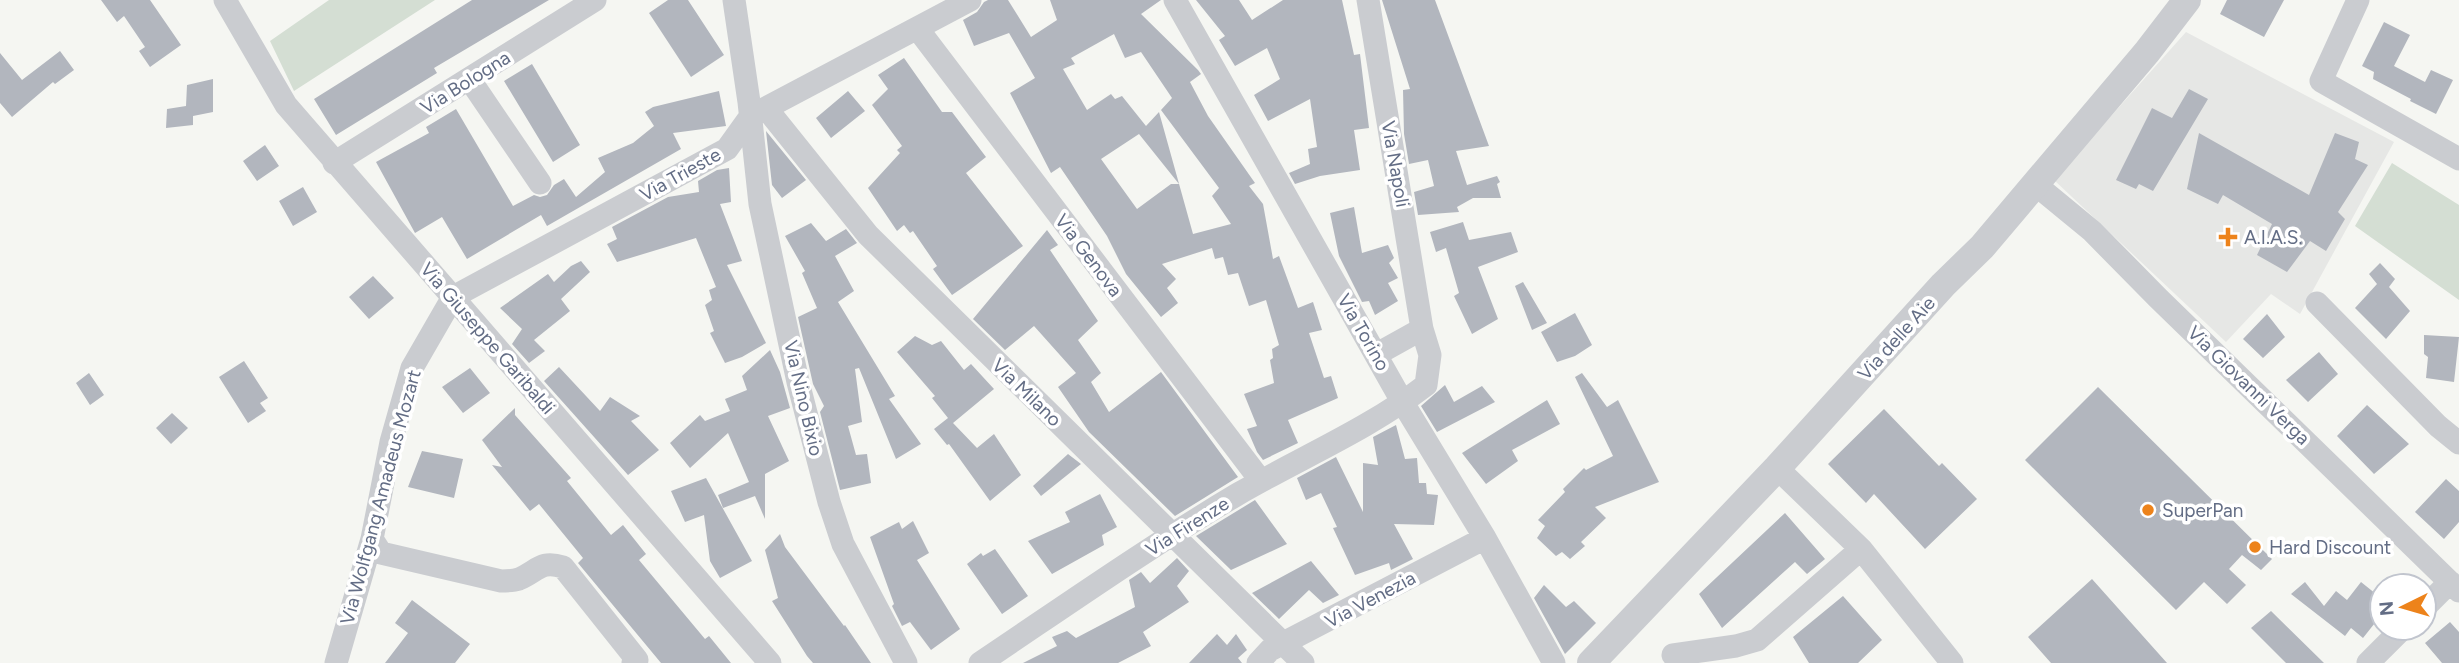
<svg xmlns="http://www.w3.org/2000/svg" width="2459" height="663" viewBox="0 0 2459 663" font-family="Figtree,sans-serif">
<rect width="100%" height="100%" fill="#f5f6f2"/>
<!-- built -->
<path fill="#e6e7e5" d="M2186,32L2394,142L2300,314L2271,294L2226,342L2054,180Z"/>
<!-- green -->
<path fill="#d4ded3" d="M329,0H435L294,91L270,41Z
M2392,163L2459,205V300L2355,226Z"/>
<!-- building -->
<path fill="#b2b6be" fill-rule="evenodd" d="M101,0H150L181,45L150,67L139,51L145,47L124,16L117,22Z
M472,0H549L434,68L437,73L336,135L314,99Z
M668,0H688L724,55L691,77L649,13Z
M988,0H1008L1031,37L1057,20L1050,0H1161L1141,14L1198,70L1201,74L1190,82L1208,116L1255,183L1249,186L1263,204L1273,259L1279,256L1298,308L1313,302L1322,330L1309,333L1324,378L1331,376L1338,398L1288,420L1298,443L1263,460L1257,452L1247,429L1257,426L1244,394L1274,383L1270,360L1273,358L1272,349L1279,345L1266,300L1249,306L1238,273L1228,275L1223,257L1215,259L1212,248L1162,264L1176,279L1167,288L1178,303L1161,317L1126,274L1107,236L1060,167L1051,173L1010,93L1035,78L1009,33L974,46L963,20L977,12L984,2ZM1114,34L1125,58L1141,52L1172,98L1161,110L1219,188L1212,196L1231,224L1193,234L1159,112L1146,126L1122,96L1115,99L1111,94L1087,110L1063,69L1075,64L1071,58ZM1139,134L1179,184H1171L1137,209L1101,159Z
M1196,0H1239L1252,20L1283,0H1342L1354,55L1360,54L1369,128L1354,130L1360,170L1320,176L1295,184L1289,173L1310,164L1308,149L1317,147L1310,99L1268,121L1254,95L1280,79L1267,48L1235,66L1219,40L1225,36Z
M1382,0H1435L1489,146L1456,151L1467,185L1497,176L1500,182L1497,184L1501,198H1473L1457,207L1459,212L1418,215L1414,192L1434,186L1428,160L1409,164L1404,134L1403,90L1410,89Z
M2227,0H2284L2264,37L2220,14Z
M2384,22L2410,35L2394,66L2425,82L2431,70L2453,80L2436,114L2410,101L2411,99L2373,79L2374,72L2362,66Z
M60,51L74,70L55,84L53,82L12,117L0,103V53L22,80Z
M904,58L942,112H952L986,157L966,173L1023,246L952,295L933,269L937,266L913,231L910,233L904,225L897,231L868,188L900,153L897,150L902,146L872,105L888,89L878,75Z
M532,64L580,145L553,162L504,81Z
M213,79V112L193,116V125L166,128L167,109L186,106L187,85Z
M2189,89L2208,99L2153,191L2139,184L2136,189L2116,180L2152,108L2172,118Z
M719,91L726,126L673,133L681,149L547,226L541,215L467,259L442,217L415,233L376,162L429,133L426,127L456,109L513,206L534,195L540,197L547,195L554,185L564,179L576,197L605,172L598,158L633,143L654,126L645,112L653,107Z
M848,91L865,111L831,138L816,118Z
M766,131L806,180L782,198L772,185Z
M2199,133L2309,195L2335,133L2359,142L2355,159L2368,165L2338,212L2345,219L2326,251L2310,241L2287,272L2257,255L2272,224L2223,195L2218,204L2187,189Z
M265,145L279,166L257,181L243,161Z
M729,168L731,202L720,204L742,261L727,265L766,343L742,357L725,363L710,333L714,331L705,305L712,300L709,290L716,287L696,238L617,262L607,244L617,239L612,227L668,197L699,192L698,181L717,170Z
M303,187L317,212L293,226L279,201Z
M1354,207L1362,253L1388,245L1394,258L1389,263L1398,278L1388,283L1398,301L1375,315L1369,301L1362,302L1339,256L1330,213Z
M1463,222L1469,240L1511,232L1518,252L1478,267L1498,319L1472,334L1454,296L1459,293L1446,248L1436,252L1430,232Z
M811,223L826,241L846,229L857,243L835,256L854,291L838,302L895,396L889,399L921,444L896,459L859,368L855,369L862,422L848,426L856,455L867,454L871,483L840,490L820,412L824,406L813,384L798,317L817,308L802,273L805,271L785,236Z
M1047,230L1058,245L1050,250L1098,321L1078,340L1101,373L1091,382L1109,412L1161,372L1238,477L1175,516L1089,432L1058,387L1076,373L1034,326L1005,350L973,319Z
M581,261L590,272L561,299L570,311L534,340L545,351L529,363L512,344L522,329L500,308L548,274L554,282L571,266Z
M2380,263L2395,279L2389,287L2410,311L2386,339L2355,308L2377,284L2369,274Z
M373,276L394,298L369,319L349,297Z
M1523,282L1547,323L1532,330L1515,286Z
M1575,313L1592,345L1575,356L1557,362L1541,332Z
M2267,314L2285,337L2263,358L2243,339Z
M2424,335L2459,337L2454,382L2426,378L2428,357L2424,354Z
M915,336L932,345L941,341L964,370L971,364L994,389L953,423L977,448L994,434L1021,475L990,501L949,444L947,445L934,429L948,418L932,398L935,396L897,352Z
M770,350L780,372L790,408L768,416L789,461L765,474V519L755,496L723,508L718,495L749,482L728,433L690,468L670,443L700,415L705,421L730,411L725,399L747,390L742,376Z
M2319,352L2338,374L2308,402L2286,380Z
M244,361L268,398L260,403L266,411L248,423L219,377Z
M559,367L600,411L610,397L640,416L631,421L659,450L628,475L544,381Z
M470,368L490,393L463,413L442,387Z
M89,373L104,395L90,405L76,383Z
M1582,373L1607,407L1618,400L1659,482L1595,507L1606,518L1581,542L1585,546L1570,559L1562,552L1556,556L1537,538L1545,526L1538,520L1565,492L1563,489L1584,468L1586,470L1613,456L1575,377Z
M1445,385L1454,402L1482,386L1495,402L1437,432L1421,406Z
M2098,387L2272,559L2261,570L2242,555L2229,569L2246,585L2227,604L2204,582L2176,610L2025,460Z
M1547,400L1560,424L1512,450L1518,461L1486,484L1462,453Z
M2367,405L2409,444L2374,474L2337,436Z
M515,408V415L571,478L567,481L611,535L623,525L646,554L639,560L705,639L709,636L731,663H661L578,563L583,558L539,504L530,511L492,465L502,467L482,440Z
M1884,409L1939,466L1942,463L1977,499L1925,549L1874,494L1866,503L1828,464Z
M172,413L188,428L171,444L156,428Z
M1396,425L1405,459L1417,458L1419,483H1426L1427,494L1438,495L1434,525L1394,524L1413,559L1391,570L1389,563L1355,575L1333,528L1337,527L1321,493L1306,500L1297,478L1336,457L1363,512V463L1378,465L1373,437Z
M422,451L463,459L454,498L408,487Z
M1068,454L1081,464L1041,496L1033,486Z
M706,478L752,561L720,578L710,561L704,515L685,522L671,491Z
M2446,479L2459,491V522L2444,539L2415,512Z
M1100,494L1117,527L1102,535L1104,545L1052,574L1028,541L1070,522L1065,512Z
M1255,500L1287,544L1231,570L1196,536Z
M1785,513L1825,559L1807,574L1795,562L1722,628L1699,594Z
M913,521L929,553L917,560L960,629L931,650L910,622L902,626L892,606L894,604L870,537L899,522L902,529Z
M780,534L785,547L844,626L845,625L871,663H813L807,656L772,601L778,598L765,550Z
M995,549L1028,596L1002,614L967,564L981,553L983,556Z
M1177,558L1189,571L1177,586L1189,602L1143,632L1151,646L1118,663H1023L1057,646L1052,637L1067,631L1076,638L1135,607L1129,580L1141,572L1150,583Z
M1311,561L1339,595L1323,603L1309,590L1279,619L1252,593Z
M2092,579L2167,663H2051L2028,637Z
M2305,582L2324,606L2336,591L2347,600L2361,582L2376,594L2370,602L2382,610V614L2363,638L2351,628L2345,636L2291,594Z
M1544,585L1566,607L1574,601L1596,623L1565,654L1534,598Z
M1843,596L1882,640L1858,663H1809L1793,637Z
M412,600L470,644L455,663H385L408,633L395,623Z
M2271,611L2324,663H2286L2251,628Z
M2450,622L2459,632V663H2442L2425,643Z
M1217,634L1227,645L1236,634L1247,650L1238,658L1242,663H1189Z"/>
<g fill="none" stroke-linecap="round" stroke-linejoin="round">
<!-- minor -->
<path stroke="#caccd0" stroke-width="23" d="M225,0L286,105L770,663
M734,0L749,102L760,204L798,382L829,502L843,544L906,663
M1175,0L1403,403L1485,538L1554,663
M1368,0L1422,329
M2358,0L2321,81L2459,159
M917,28L1261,481
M470,80L540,183
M766,108L868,235L1303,663
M334,163L595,0
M2035,184L2092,231L2158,298L2459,591
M2317,303L2438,426L2459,443
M1777,468L1861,549L1952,663
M372,539L381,553L501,581C507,581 513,581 519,579C538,571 540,560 563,567L637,660L633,663
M2424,608L2450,582
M1673,655L1736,646L1757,640L1861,549
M336,663L372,539L391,442L412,368L453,297L727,149L750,117L766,108L970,0
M980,663C1065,606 1149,547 1238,494C1300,458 1369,429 1426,385L1430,355L1422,329L1377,354
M1258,663L1270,650L1485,538
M2368,663L2403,628"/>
<!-- tertiary -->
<path stroke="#caccd0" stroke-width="28" d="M1591,663L1777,468L1943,285L1982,247L2147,52L2187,0"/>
</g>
<!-- markers -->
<g fill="#ed831b" stroke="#fff" stroke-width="2.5">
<path d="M2224.5 226.5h7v7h7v7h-7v7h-7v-7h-7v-7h7z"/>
<circle cx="2148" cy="510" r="7"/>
<circle cx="2255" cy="547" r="7"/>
</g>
<g text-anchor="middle" stroke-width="7" stroke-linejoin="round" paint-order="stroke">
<!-- street labels -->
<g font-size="19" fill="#636d85" stroke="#fff">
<text transform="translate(465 82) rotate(-32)" y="7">Via Bologna</text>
<text transform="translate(1396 164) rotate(80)" y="7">Via Napoli</text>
<text transform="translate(680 174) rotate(-29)" y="7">Via Trieste</text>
<text transform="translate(1089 255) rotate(53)" y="7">Via Genova</text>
<text transform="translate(1364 332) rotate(60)" y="7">Via Torino</text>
<text transform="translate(488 338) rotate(49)" y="7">Via Giuseppe Garibaldi</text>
<text transform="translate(1896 338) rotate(-48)" y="7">Via delle Aie</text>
<text transform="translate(2249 385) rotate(44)" y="7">Via Giovanni Verga</text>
<text transform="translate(1027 392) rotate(44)" y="7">Via Milano</text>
<text transform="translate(804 398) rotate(77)" y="7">Via Nino Bixio</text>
<text transform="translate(380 497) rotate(-75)" y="7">Via Wolfgang Amadeus Mozart</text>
<text transform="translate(1187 526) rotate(-32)" y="7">Via Firenze</text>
<text transform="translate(1370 599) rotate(-28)" y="7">Via Venezia</text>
</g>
<!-- poi labels -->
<g font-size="19" fill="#636d85" stroke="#fff" text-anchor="start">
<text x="2244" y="244">A.I.A.S.</text>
<text x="2162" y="517">SuperPan</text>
<text x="2269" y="554">Hard Discount</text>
</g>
</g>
<!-- north arrow -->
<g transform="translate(2403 607) rotate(265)"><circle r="33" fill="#ffffff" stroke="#c1c5ce" stroke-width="2"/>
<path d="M0-5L12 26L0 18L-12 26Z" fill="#ed831b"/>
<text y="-10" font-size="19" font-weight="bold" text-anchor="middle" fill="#636d85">N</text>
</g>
</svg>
